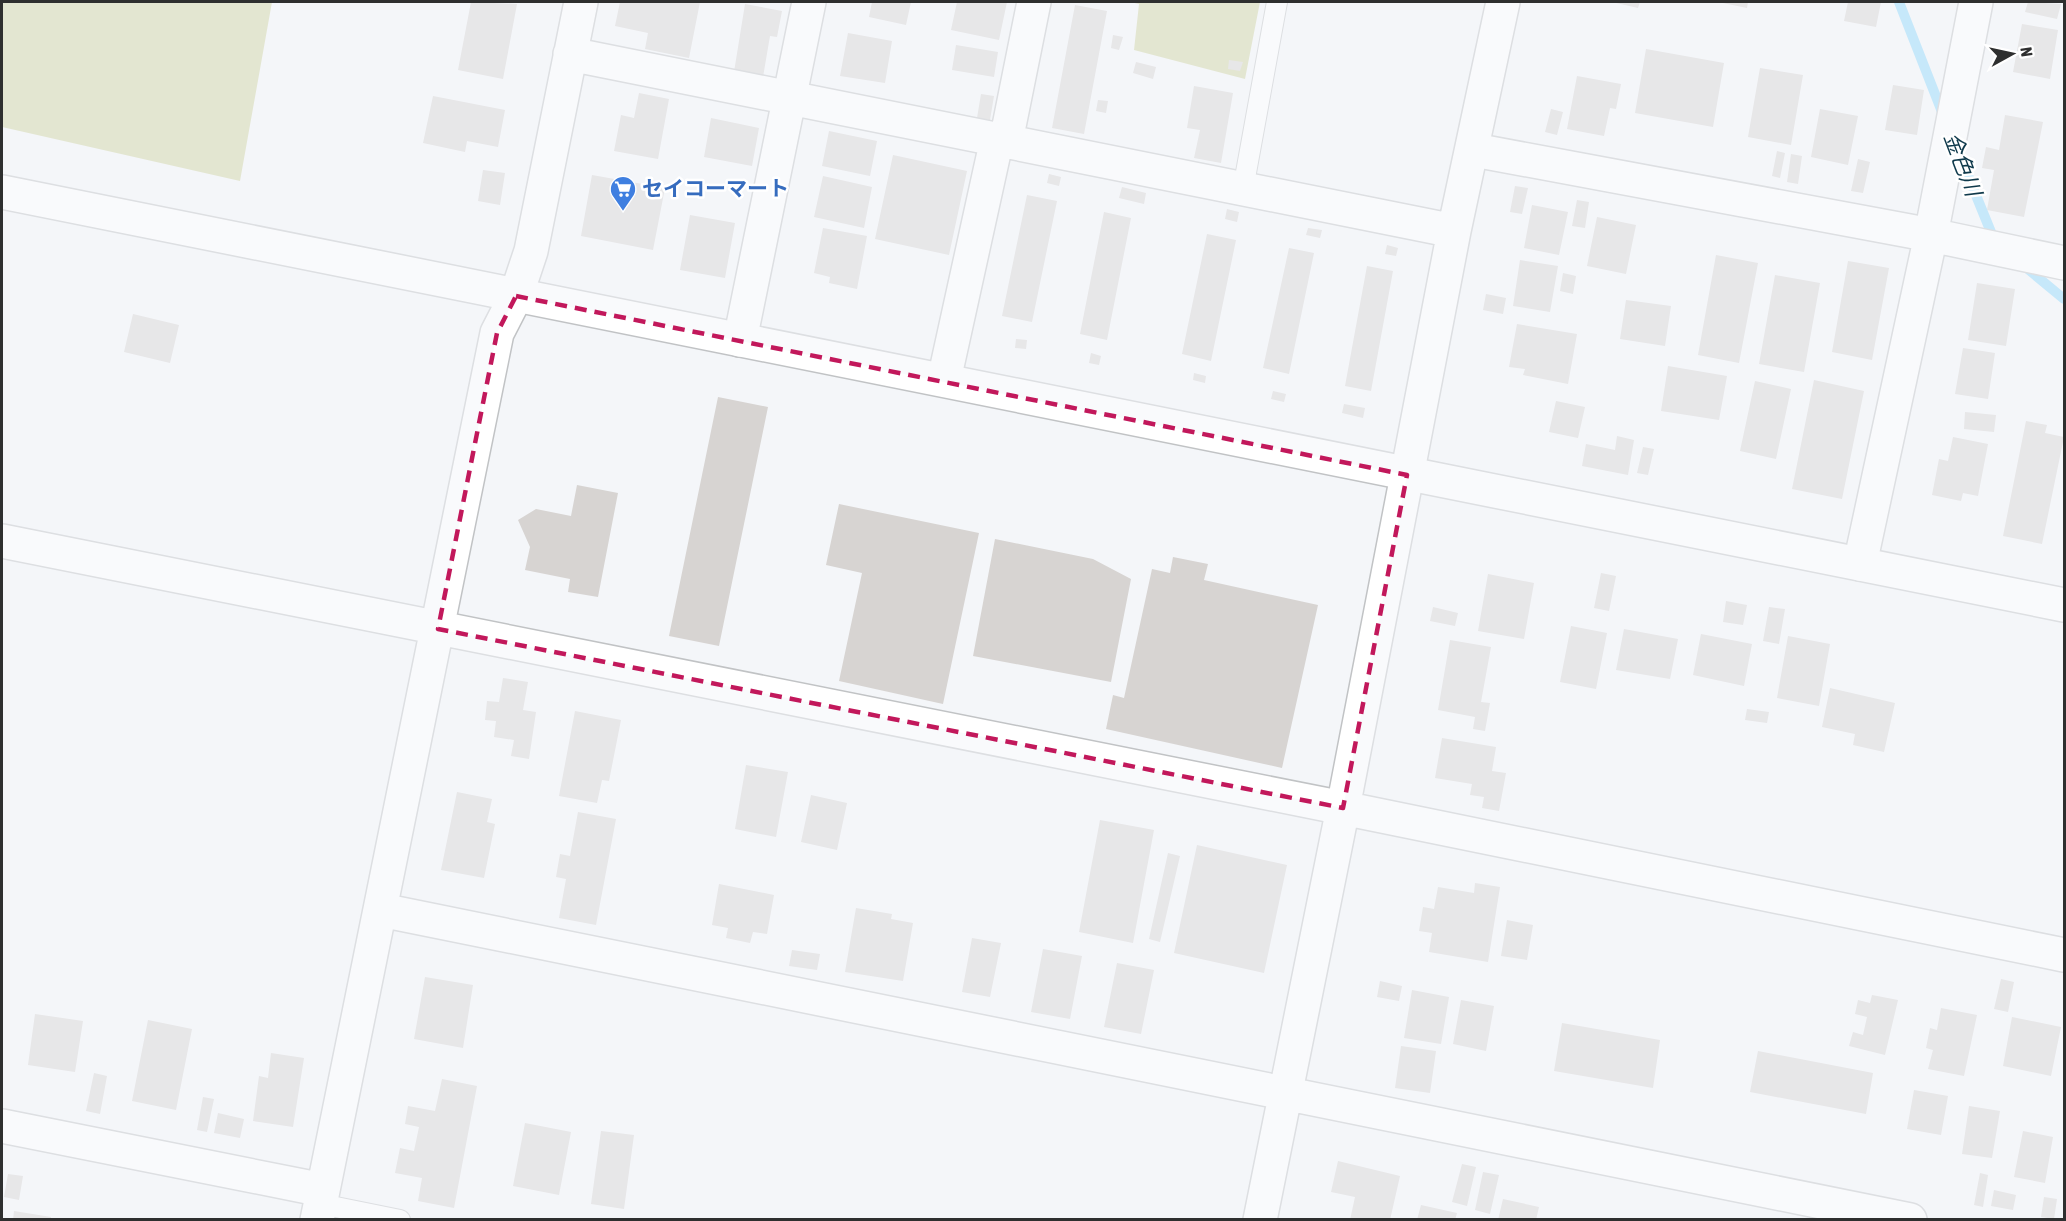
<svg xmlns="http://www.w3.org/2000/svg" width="2066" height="1221" viewBox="0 0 2066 1221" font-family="'Asap Condensed','Noto Sans JP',sans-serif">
<rect width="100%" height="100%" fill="#f4f6f9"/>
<!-- green -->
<path fill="#cfd3a1" d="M2,2H272L240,181L2,127Z
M1130,2H1260L1245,79L1134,50L1139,4Z"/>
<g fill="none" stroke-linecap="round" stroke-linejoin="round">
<!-- stream -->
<path stroke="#8fd7fa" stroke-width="10" d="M1899,2L1944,117
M1958,151L1995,242
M2023,265L2064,299"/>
</g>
<!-- building -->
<path fill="#d7d4d2" d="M471,2L517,4L503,79L458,70Z
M620,2H700L689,58L645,49L648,33L615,26Z
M872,2H911L906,25L869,17Z
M957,2H1007L999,40L951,30Z
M1612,2H1640L1638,8Z
M1718,2H1748L1747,8Z
M1848,2H1881L1876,27L1844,21Z
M2028,2L2061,4L2057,19L2025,12Z
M745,4L782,11L777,37L770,36L763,77L734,72Z
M1075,5L1107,11L1084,134L1052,128Z
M2022,24L2058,30L2050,79L2013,72Z
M848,33L892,41L885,83L840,76Z
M1113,35L1123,37L1119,50L1111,48Z
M956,45L998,52L994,77L952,70Z
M1646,49L1724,63L1713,127L1635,113Z
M1229,60L1243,62L1240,71L1228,69Z
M1136,62L1156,67L1153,79L1133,73Z
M1760,68L1803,75L1791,145L1748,137Z
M1577,76L1621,84L1616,109L1610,108L1604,136L1567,129Z
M1893,85L1924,90L1917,135L1885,130Z
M1194,86L1233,93L1221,163L1194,158L1200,130L1187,128Z
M639,93L669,99L658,159L614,151L621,115L634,118Z
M981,94L994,96L990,120L977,118Z
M433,96L505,110L498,147L467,141L465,152L423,143Z
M1098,100L1108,101L1106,113L1096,111Z
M1551,109L1563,112L1557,135L1545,132Z
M1820,109L1858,116L1848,165L1811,157Z
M2005,115L2043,122L2024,217L1987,210L1994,170L1982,168L1986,147L1999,150Z
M711,118L759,128L752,166L704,157Z
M829,131L877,141L870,176L822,166Z
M1777,151L1785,153L1780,178L1772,176Z
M1791,154L1802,156L1798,184L1787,182Z
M893,155L967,171L949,255L875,239Z
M1858,159L1870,162L1863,193L1851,191Z
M483,170L505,173L500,205L478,201Z
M1049,174L1061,177L1059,186L1047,183Z
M592,175L665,188L653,250L581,236Z
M823,176L872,187L864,228L814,217Z
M1515,186L1528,188L1522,214L1510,212Z
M1122,187L1146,193L1144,204L1119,198Z
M1027,195L1057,201L1032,322L1002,316Z
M1577,200L1589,202L1585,228L1572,226Z
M1532,205L1568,212L1559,255L1524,248Z
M1227,209L1239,212L1237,222L1225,219Z
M1104,212L1131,218L1107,340L1080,334Z
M690,215L735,223L725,278L680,270Z
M1597,217L1636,225L1626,274L1587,266Z
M823,228L867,236L857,289L829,283L830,277L814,273Z
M1308,228L1322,230L1320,238L1306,235Z
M1207,234L1236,240L1211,361L1182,354Z
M1387,245L1398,248L1396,256L1385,254Z
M1289,248L1314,253L1289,374L1263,368Z
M1716,255L1758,263L1739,363L1698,355Z
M1520,260L1558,266L1550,312L1513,306Z
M1848,261L1889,268L1872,360L1832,352Z
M1367,266L1393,271L1371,391L1345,386Z
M1563,273L1576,276L1573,294L1560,291Z
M1775,275L1820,283L1804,372L1759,364Z
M1977,283L2015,289L2006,346L1968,340Z
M1486,294L1506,298L1503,314L1483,310Z
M1626,300L1671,306L1665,346L1620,339Z
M133,314L179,325L170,363L124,352Z
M1517,324L1577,334L1568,384L1523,375L1525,369L1509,367Z
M1016,339L1027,340L1026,349L1015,348Z
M1963,348L1995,353L1988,399L1955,394Z
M1091,353L1101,356L1099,365L1089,363Z
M1668,366L1727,376L1719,420L1661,411Z
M1194,373L1206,376L1205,383L1193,380Z
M1814,380L1864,391L1842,499L1792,489Z
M1755,381L1791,389L1776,459L1740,451Z
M1273,391L1286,394L1284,402L1271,399Z
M718,397L768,407L719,646L669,636Z
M1556,401L1585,407L1578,438L1549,432Z
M1344,404L1365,408L1363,418L1342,413Z
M1965,412L1996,415L1994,432L1964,429Z
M2026,421L2047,425L2045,433L2064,437L2042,544L2003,536Z
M1617,436L1634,440L1628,475L1582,466L1586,444L1615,450Z
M1953,437L1988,444L1978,496L1963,493L1961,501L1932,495L1939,459L1948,461Z
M1643,447L1654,449L1648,475L1637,473Z
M577,485L618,493L598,597L568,592L570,579L525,570L530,547L518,520L536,509L571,516Z
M839,504L979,533L943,704L839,681L862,573L826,565Z
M995,539L1093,559L1131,579L1111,682L973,656Z
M1173,557L1208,564L1204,580L1318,605L1282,768L1106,729L1113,695L1124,698L1152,569L1170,573Z
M1601,573L1616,576L1609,611L1594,608Z
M1488,574L1534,583L1524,639L1478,631Z
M1726,601L1747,605L1743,625L1723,622Z
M1433,607L1458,613L1455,626L1430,621Z
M1769,607L1785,609L1779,644L1763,641Z
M1571,626L1607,633L1596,689L1560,682Z
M1624,629L1678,639L1670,679L1616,670Z
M1701,634L1752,644L1744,686L1693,675Z
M1788,636L1830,644L1819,706L1777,698Z
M1450,640L1491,647L1481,702L1490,703L1485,731L1473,729L1475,717L1438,710Z
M503,678L528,682L523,710L536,712L529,759L511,756L514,740L494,737L496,721L485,720L487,701L499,702Z
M1830,688L1895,703L1884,752L1853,745L1855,734L1822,727Z
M1747,709L1769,712L1767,723L1745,720Z
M575,711L621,720L609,781L602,780L597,803L559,796Z
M1442,738L1496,747L1492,771L1506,773L1499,811L1482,808L1484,797L1470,795L1472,784L1435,778Z
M746,765L788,772L776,837L735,829Z
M457,792L492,799L487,822L495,824L484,878L441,870Z
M811,795L847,803L837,850L801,842Z
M578,812L616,819L596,925L559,918L566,879L556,877L560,854L570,856Z
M1100,820L1154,830L1133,943L1079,932Z
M1197,845L1287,865L1264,973L1174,953Z
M1168,853L1180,856L1160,942L1149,939Z
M1475,883L1500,887L1488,962L1429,952L1432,933L1419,931L1423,907L1434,909L1438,887L1474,893Z
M719,884L774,895L767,934L753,932L750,943L726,938L728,928L712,925Z
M856,908L892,914L891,919L913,923L903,981L845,972Z
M1507,920L1533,925L1527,960L1501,956Z
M972,938L1001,943L990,997L962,992Z
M1043,949L1082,956L1070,1019L1031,1012Z
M792,950L820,954L817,970L789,966Z
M1117,963L1154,970L1141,1034L1104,1027Z
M425,977L473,985L463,1048L414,1039Z
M2001,979L2014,982L2008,1012L1994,1009Z
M1380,981L1402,986L1399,1001L1377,997Z
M1412,990L1449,997L1441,1044L1404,1038Z
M1872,995L1898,1000L1885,1055L1849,1046L1853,1032L1863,1035L1867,1017L1855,1014L1858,1000L1870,1003Z
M1461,1000L1494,1006L1486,1051L1453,1044Z
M1941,1008L1977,1015L1964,1076L1928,1069L1933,1050L1926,1048L1930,1028L1937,1030Z
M35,1014L83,1021L75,1072L28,1065Z
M2012,1017L2061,1027L2051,1076L2003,1066Z
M148,1020L192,1029L176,1110L132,1101Z
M1562,1023L1660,1040L1653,1088L1554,1071Z
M1401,1046L1436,1051L1430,1093L1395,1088Z
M1758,1051L1873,1073L1866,1114L1750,1092Z
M271,1053L304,1058L293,1127L253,1121L259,1076L268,1078Z
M94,1073L107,1076L100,1114L86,1111Z
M442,1079L477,1086L454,1208L418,1201L422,1178L395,1173L400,1148L414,1151L419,1127L405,1124L408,1106L435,1111Z
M1914,1090L1948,1096L1941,1135L1907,1129Z
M203,1097L214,1099L207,1132L197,1130Z
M1969,1106L2000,1111L1992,1158L1962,1154Z
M218,1113L244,1119L240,1138L214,1133Z
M525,1123L571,1132L559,1195L513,1186Z
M601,1131L634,1135L624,1209L591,1204Z
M2023,1131L2053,1137L2045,1183L2014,1177Z
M1338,1161L1400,1176L1390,1220H1350L1355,1197L1331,1192Z
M1462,1164L1476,1167L1467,1206L1452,1202Z
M1483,1172L1499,1175L1490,1214L1475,1210Z
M1980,1173L1988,1175L1983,1207L1974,1205Z
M8,1174L23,1176L19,1200L4,1197Z
M1994,1190L2016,1195L2013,1210L1991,1206Z
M2044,1197L2057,1199L2054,1219L2041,1217Z
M1503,1199L1539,1207L1536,1220H1498Z
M1421,1205L1457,1213L1455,1220H1417Z
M14,1211L51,1217V1220H13Z"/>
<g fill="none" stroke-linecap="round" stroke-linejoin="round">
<!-- lane casing -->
<g stroke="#c1c3c5" stroke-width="22">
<path id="lane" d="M1243,189L1277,2
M321,1204L400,1220"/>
</g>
<!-- street casing -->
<g stroke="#c1c3c5" stroke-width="36">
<path id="street" d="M570,54L1454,231
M1006,141L1034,2
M1474,150L1931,235L2064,263
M740,340L809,2
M944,380L997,139
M2,541L1343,808L2064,955
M1860,564L1931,235L1976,2
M381,910L1910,1220
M2,1126L323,1190
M317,1220L497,333L516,296L531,251L581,2
M1260,1220L1343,808L1454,231L1503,2"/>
</g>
<!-- secondary casing -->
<g stroke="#c1c3c5" stroke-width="36">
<path id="secondary" d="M2,192L2064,605"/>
</g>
<!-- lane -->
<use href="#lane" stroke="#fff" stroke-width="20"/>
<!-- street -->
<use href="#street" stroke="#fff" stroke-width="33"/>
<!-- secondary -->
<use href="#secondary" stroke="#fff" stroke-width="33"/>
</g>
<!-- marked area -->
<path d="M0 0H2066V1221H0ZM516,296L1407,475L1343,808L438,629L497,333Z" fill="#f4f6f9" fill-opacity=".55" fill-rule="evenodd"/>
<path fill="none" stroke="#c2185b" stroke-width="4.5" stroke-dasharray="12 8" stroke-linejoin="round" d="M516,296L1407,475L1343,808L438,629L497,333Z"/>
<!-- icons -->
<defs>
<g id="supermarket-pin" transform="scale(1.35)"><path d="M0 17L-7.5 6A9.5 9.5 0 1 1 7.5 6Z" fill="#3f7fe0" stroke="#fff"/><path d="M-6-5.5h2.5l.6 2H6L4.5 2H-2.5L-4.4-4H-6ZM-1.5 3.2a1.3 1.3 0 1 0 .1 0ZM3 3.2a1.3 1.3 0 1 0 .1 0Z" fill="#fff"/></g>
</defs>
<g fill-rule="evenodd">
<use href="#supermarket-pin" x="623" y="189"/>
</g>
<g text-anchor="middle" stroke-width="5" stroke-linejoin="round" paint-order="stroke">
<!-- shop labels -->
<g font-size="21" font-weight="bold" fill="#366cbe" stroke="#fff" text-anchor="start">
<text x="642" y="196">セイコーマート</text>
</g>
<!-- water labels -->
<g font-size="22" font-style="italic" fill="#0e394b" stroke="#fff">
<text transform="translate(1963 164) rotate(69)" y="8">金色川</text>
</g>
</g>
<!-- border -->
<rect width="2066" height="1221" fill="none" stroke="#2e2f2f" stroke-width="6"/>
<!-- north arrow -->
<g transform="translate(2012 54) rotate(82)" stroke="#ffffff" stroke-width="4.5" paint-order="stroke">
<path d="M0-4.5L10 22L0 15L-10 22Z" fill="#2e2f2f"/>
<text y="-9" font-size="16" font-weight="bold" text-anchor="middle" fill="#2e2f2f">N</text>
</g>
</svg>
